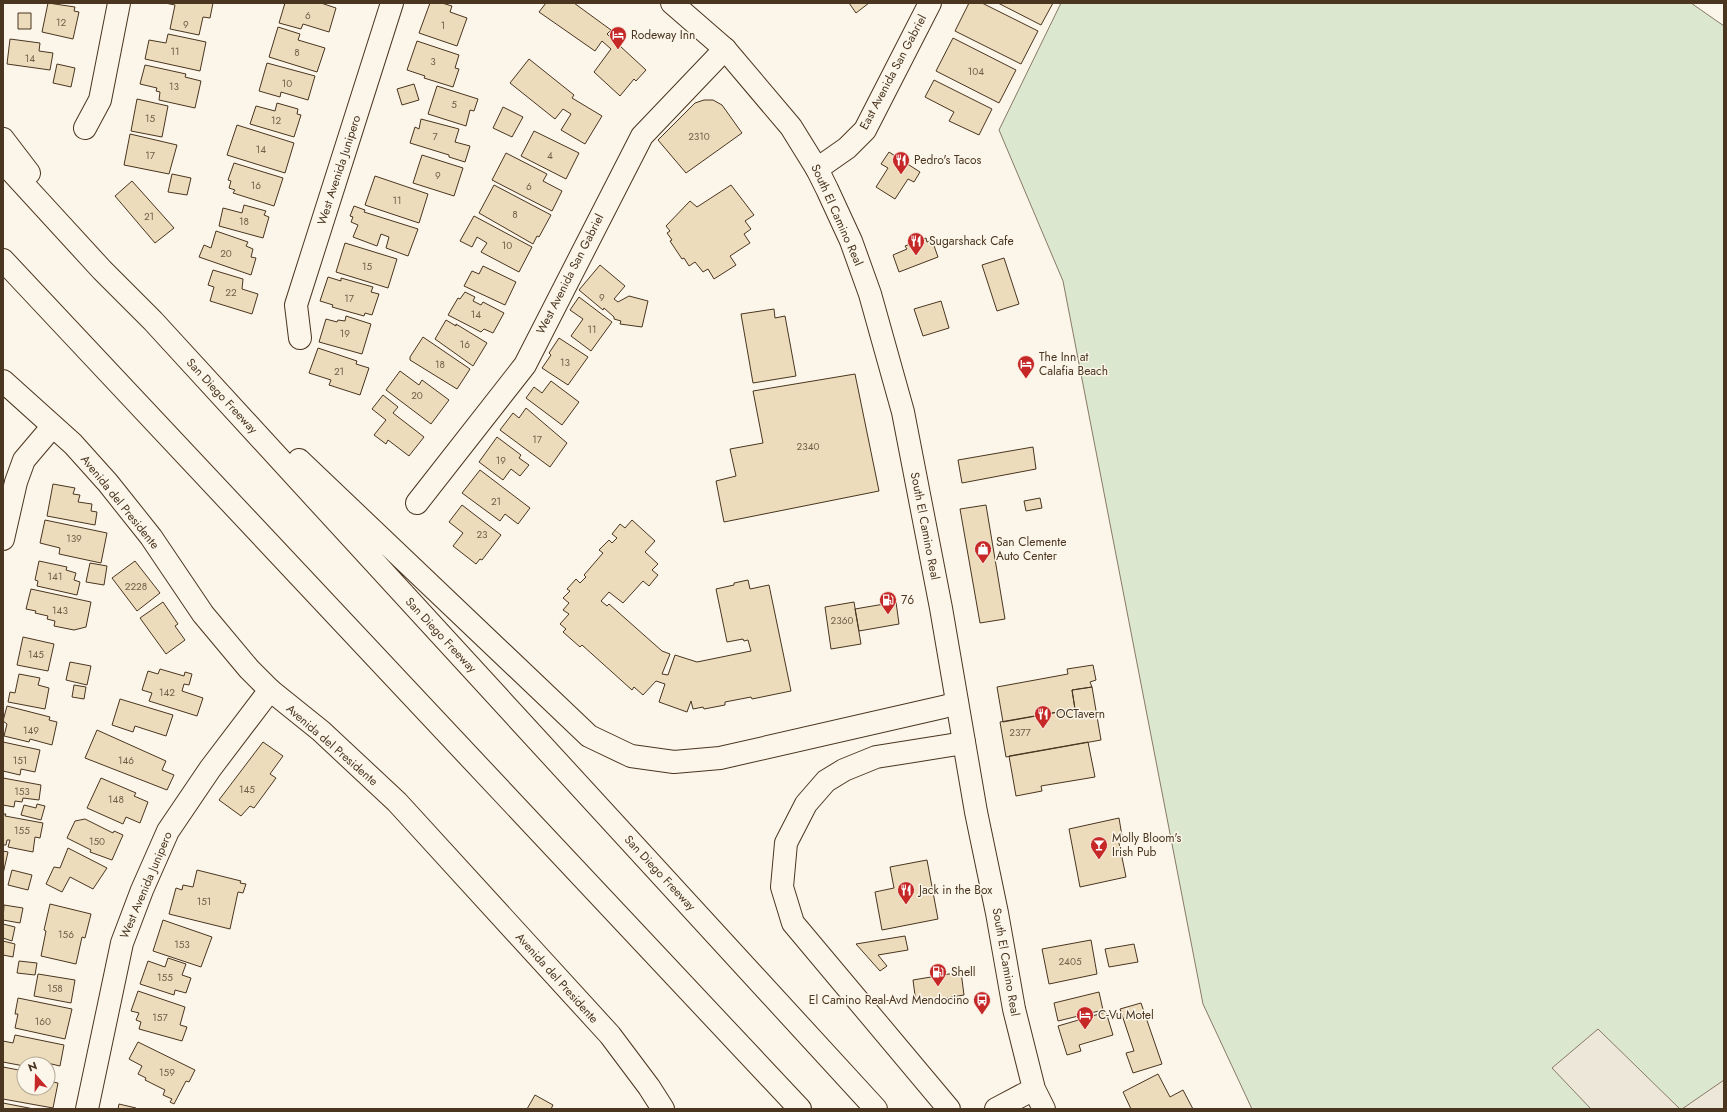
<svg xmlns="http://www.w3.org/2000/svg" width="1727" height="1112" viewBox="0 0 1727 1112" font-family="Jost,sans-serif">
<rect width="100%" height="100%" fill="#fbf6e9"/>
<!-- grass -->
<path fill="#dce7d0" stroke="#887966" d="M1061,3H1691L1724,26V1109H1252L1203,1004L1063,281L999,130Z"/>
<!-- parking -->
<path fill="#ede7d9" stroke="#887966" d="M1598,1029L1680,1109H1591L1552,1068Z
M1724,1080V1109H1682Z"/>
<!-- building -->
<path fill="#ecdcbc" stroke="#4a3520" d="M48,3L75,7L74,11L79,12L73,39L42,32Z
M165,3H213L210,18L203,17L199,35L170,29L175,5Z
M285,3H321L336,8L329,32L303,24L301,29L279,23Z
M430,3H442L452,6L450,12L467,18L457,46L419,33Z
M546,3H574L611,30L607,34L646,70L636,81L634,79L620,96L594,72L611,49L602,41L595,51L539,12Z
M849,3H869L856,13Z
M969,3H982L1038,31L1021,64L955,31Z
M998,3H1053L1041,25Z
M18,13H31V29H18Z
M278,27L300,34L298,40L325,48L317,72L269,57Z
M168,34L206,42L200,71L145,59L149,40L166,43Z
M953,38L1016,70L999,103L936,71Z
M10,39L40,43L39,51L53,53L50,70L7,64Z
M417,41L459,55L455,68L459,69L453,87L424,78L425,76L407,70Z
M529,59L574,95L572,98L602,116L585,144L561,130L571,114L563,109L555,119L510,83Z
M267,63L315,76L308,100L281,92L280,97L259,91Z
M57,64L75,68L71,87L53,83Z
M145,65L186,74L185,77L201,81L195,108L159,100L160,92L156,91L157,88L140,84Z
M934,80L992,109L979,135L949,121L954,112L925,97Z
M414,84L419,100L402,105L397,89Z
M437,86L478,99L474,111L470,110L466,126L428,114Z
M137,99L168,106L162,137L131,131Z
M704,100H713L722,105L742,133L686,173L658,140L695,103Z
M277,103L298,109L297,114L301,115L294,137L250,124L256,106L275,111Z
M503,107L523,117L512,137L493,128Z
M421,119L459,129L455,142L470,146L465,162L449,157V155L410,143L415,127L419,129Z
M237,125L294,143L285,173L227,155Z
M534,131L579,153L566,179L521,156Z
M130,134L177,145L169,174L124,165Z
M889,152L920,172L914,182L908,179L895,199L876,187L888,168L881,164Z
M506,153L547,174L543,181L562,191L552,211L492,180Z
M422,155L463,168L454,196L413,183Z
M234,163L283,178L274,206L233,193L235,190L229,188L231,181L228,180Z
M172,174L191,178L187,195L168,192Z
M375,176L428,194L419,223L365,205Z
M132,181L174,228L155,243L115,196Z
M494,185L551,215L539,237L537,236L533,244L479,213Z
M731,185L754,215L745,221L751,229L744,234L750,243L730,256L736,265L714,279L708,269L703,272L695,262L689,266L684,258L682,259L670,241L672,240L667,233L670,231L666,226L690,201L697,207Z
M244,205L266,211L264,215L269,217L263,238L219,226L223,208L242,213Z
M354,206L365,210L364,212L418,229L408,256L386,248L389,237L381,234L377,246L353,237L358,225L351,222L353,217L350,216Z
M474,216L532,247L519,272L481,252L487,243L477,237L472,247L460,241Z
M216,231L248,242L246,246L253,249L251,257L256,258L251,275L199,257L204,245L211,248Z
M926,238L927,242L932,240L938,257L899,272L893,255L907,249L905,246Z
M345,243L397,259L388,288L336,272Z
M1004,258L1019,304L997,311L982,265Z
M600,265L625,286L614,299L618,302L629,296L648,301L642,327L620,324L621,321L614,319V317L604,308L603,310L579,290Z
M483,266L516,282L505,305L464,286L472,271L479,274Z
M213,270L243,279L242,289L258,294L252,314L210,301L214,287L208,285Z
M328,277L341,281V278L373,287L371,292L379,294L372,315L365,313L364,316L332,307L333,305L320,301Z
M465,292L475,297L473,301L481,305L483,302L504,313L493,333L484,329L481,332L448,315L458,298L460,299Z
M579,297L612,322L591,351L571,336L583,319L570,310Z
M941,301L949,328L923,336L914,309Z
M774,309L775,318L785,316L796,376L753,383L741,314Z
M346,316L371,324L362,354L319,342L326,319L337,322L338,320L345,321Z
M446,320L456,326V324L487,343L473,366L435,339Z
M423,337L470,369L457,389L410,360V357Z
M559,338L588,357L568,385L542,368L551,355L549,353Z
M318,348L357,361L356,364L369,368L360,395L329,385L331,380L309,373Z
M400,371L419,385L422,380L449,400L431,424L386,390Z
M855,374L879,491L724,522L716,481L736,476L730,449L763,443L753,391Z
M551,381L579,402L562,425L526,398L534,387L542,393Z
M383,395L398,407L393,413L424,437L409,456L388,440L386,444L374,435L386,420L372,409Z
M526,408L567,443L550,467L500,430L513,413L519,418Z
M497,437L521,455L519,458L529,465L520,476L511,469L503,480L479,462Z
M1033,447L1036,469L962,483L958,460Z
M480,470L530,508L518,524L505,514L500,521L462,493Z
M53,484L75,488L73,494L80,495L78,502L92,504L91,511L97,512L95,525L47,516Z
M1040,498L1042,508L1026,511L1024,501Z
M462,505L501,535L482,560L480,559L476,564L453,546L463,533L449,522Z
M986,505L1005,619L980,623L960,509Z
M45,520L107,533L101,563L59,554L60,548L40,543Z
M632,520L655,541L645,552L658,564L652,570L658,575L649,586L643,581L623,603L609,592L601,601L607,606L609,604L662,651L670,654L662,674L668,675L675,655L697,662L751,651L748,640L744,641L743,639L727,642L716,589L734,585V583L748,580L750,589L769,585L791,691L752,699L751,697L725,702V705L704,709L703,707L693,709L691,701L687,712L659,702L665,684L656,681L643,695L634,687L632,690L582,645L580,647L563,632L566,629L560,624L569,614L563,610L569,603L563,598L570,591L567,589L576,579L580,583L586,577L584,575L603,553L599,550L609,540L612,543L617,538L612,534L620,524L625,528Z
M39,561L67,567L66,570L76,573L74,580L80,582L77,595L37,586L38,581L35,580Z
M135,561L160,593L137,611L112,578Z
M90,563L107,566L104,585L86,582Z
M31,589L91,602L86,627L74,630L54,626L55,621L47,619L48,616L35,613L36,611L26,609Z
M163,602L178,624L175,626L185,640L166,654L140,618Z
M854,602L861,644L831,649L825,607Z
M896,602L899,624L859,631L855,609Z
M23,637L54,644L48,671L17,665Z
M70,662L91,666L87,685L66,680Z
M1093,665L1096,680L1090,682L1092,687L1072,690L1075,709L1003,722L997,687L1068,674L1067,669Z
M160,669L184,676L185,672L192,674L189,685L184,684L182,691L203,698L197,716L149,701L152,693L142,690L148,671L158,674Z
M19,674L40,678L38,685L49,688L45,709L8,702L10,692L15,693Z
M74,685L86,687L84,699L72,697Z
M1092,687L1101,740L1006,757L1000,722L1075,709L1072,690Z
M120,699L173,715L166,736L135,726L133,732L112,725Z
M7,706L50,717L49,720L57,722L52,745L30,739L29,742L4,736L7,724L3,721Z
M97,730L166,761L162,770L174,775L167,790L85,758Z
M3,742L40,750L35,772L21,769L20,775L3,771Z
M263,742L283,756L270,774L276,778L254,808L250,806L241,816L219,800Z
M1088,742L1095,777L1041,786L1042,791L1016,796L1009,756Z
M3,778L41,785L39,800L23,798L22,802L15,801L14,807L3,805Z
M101,778L136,793L134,796L148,802L140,823L126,817L123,824L87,808Z
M37,804L45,806L41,820L21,815L24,805L36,808Z
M3,814H6L5,816L43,823L40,838L35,837L33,852L8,847L10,840H7L6,845H3Z
M1119,818L1123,842L1119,843L1126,877L1080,887L1069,829Z
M85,819L113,833L114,831L123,835L112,860L90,852L91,850L67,838L75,821Z
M68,848L107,868L93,889L70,877L62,892L46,884L54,867L60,868Z
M3,851L8,852L3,874Z
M927,860L938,919L882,930L875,892L894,888L890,867Z
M12,870L32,875L28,890L8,885Z
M197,870L241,881L240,883L246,884L243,893L238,892L230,929L169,914L176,888L182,890L183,885L193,887Z
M50,904L91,914L85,938L82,937L76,964L41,956L46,931L44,930Z
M4,905L23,908L20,923L3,920Z
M163,920L212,937L201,967L153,951Z
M3,924L15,927L12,941L3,938Z
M905,936L908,950L878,955L887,966L880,971L856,944Z
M1091,940L1097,974L1049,984L1042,949Z
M3,941L15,944L13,957L3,955Z
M1134,944L1138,962L1109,967L1105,949Z
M168,958L186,964L182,975L191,978L186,993L175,990L174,995L140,984L148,961L165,967Z
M19,961L37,963L35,975L17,973Z
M961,972L964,995L916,1003L913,980Z
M38,974L75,980L71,1003L34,996Z
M138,991L185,1007L180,1025L187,1027L182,1041L139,1029L141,1022L136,1020L139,1013L131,1011Z
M1099,992L1103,1010L1058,1021L1054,1003Z
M18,998L72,1009L65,1039L15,1028L18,1014H15Z
M1141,1003L1162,1064L1133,1073L1126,1053L1134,1051L1120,1009Z
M1106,1012L1113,1035L1079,1045L1081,1051L1067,1055L1058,1026Z
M15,1035L64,1045L60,1066L43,1062L42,1064H24V1066L3,1062V1041L13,1043Z
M138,1042L195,1070L189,1082L186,1081L174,1104L170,1102L172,1099L163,1095L165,1090L145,1080L146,1078L138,1074L142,1066L129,1059Z
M3,1067L24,1071V1088H48V1081L58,1083L53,1108L3,1099Z
M1158,1074L1170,1097L1183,1090L1193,1109H1131L1123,1092Z
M535,1095L553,1105L551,1109H527Z
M3,1103L34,1109H3Z
M119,1104L136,1108V1109H118Z"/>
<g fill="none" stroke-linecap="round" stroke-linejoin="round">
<!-- minor casing -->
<g stroke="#4a3520" stroke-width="24">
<path id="minor" d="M85,128L100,100L119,3
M817,169L847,148L865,130L930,3
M300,338L296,305L392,3
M417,503L525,365L642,136L725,49
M3,539L16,482L24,460L52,427
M87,1109L122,943L142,890L168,831L210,769L270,690"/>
</g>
<!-- major casing -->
<g stroke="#4a3520" stroke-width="24">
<path id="major" d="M672,3L725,49L791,127L817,169L827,189L851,241L870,294L903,412L941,608L976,812L997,913L1014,1009L1034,1089L1044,1109
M3,381L73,444L108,483L151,537L203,614L249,669L270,690L321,731L397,802L610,1035L649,1087L663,1109
M996,1109L1034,1089"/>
</g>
<!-- highway casing -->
<g stroke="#4a3520" stroke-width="24">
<path id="highway" d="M3,139L29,173
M3,162L102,270L153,321L876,1109
M3,260L800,1109
M299,460L589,736L631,756L674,762L720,758L943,707L957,703
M949,1109L793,923L782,887L786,843L806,804L826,781L844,770L876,757L964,743"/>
</g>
<!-- minor -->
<use href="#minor" stroke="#fbf6e9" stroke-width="22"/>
<!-- major -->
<use href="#major" stroke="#fbf6e9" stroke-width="22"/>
<!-- highway -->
<use href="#highway" stroke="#fbf6e9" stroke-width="22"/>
</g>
<!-- icons -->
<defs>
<g id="hotel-pin" transform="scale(0.9)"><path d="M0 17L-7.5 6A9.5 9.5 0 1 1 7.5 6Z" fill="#c62828" stroke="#fbf6e9"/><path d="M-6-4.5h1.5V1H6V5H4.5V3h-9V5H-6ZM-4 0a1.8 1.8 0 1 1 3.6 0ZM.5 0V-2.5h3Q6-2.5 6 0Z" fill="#fff"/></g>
<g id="restaurant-pin" transform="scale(0.9)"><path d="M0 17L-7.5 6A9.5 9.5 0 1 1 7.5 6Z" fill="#c62828" stroke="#fbf6e9"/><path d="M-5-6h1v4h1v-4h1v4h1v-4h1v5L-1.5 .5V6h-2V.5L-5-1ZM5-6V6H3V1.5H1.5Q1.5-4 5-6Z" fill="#fff"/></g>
<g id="shop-pin" transform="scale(0.9)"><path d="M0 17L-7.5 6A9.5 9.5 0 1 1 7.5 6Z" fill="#c62828" stroke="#fbf6e9"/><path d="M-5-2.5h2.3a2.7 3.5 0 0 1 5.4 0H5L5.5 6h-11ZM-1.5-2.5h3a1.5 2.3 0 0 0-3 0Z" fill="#fff"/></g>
<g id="fuel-pin" transform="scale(0.9)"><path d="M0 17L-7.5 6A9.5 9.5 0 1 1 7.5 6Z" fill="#c62828" stroke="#fbf6e9"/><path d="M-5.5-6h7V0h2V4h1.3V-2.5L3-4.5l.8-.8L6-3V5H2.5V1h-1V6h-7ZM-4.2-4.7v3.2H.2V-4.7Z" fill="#fff"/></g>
<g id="bar-pin" transform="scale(0.9)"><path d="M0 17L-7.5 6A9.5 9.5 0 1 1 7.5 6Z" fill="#c62828" stroke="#fbf6e9"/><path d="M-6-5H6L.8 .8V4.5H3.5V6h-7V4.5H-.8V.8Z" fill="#fff"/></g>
<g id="bus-pin" transform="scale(0.9)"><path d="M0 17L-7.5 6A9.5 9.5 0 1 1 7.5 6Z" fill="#c62828" stroke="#fbf6e9"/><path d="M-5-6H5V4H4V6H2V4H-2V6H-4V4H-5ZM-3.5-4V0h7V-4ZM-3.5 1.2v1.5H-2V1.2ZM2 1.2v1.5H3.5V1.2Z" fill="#fff"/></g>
</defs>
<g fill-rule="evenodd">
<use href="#hotel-pin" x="618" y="35"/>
<use href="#restaurant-pin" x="901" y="160"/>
<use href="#restaurant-pin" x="916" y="241"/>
<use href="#hotel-pin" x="1026" y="364"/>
<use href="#shop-pin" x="983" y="549"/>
<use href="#fuel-pin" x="888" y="600"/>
<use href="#restaurant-pin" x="1043" y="714"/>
<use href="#bar-pin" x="1099" y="845"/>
<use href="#restaurant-pin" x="906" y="890"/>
<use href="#fuel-pin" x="938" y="972"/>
<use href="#bus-pin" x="982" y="1000"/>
<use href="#hotel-pin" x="1085" y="1015"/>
</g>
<g text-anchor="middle" stroke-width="3" stroke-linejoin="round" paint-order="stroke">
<!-- number labels -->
<g font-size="10" fill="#725f47">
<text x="308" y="19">6</text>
<text x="61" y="26">12</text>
<text x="186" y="28">9</text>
<text x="443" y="29">1</text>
<text x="175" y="55">11</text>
<text x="297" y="56">8</text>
<text x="30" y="62">14</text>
<text x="433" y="65">3</text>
<text x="976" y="75">104</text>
<text x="287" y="87">10</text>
<text x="174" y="90">13</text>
<text x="454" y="108">5</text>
<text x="150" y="122">15</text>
<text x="276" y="124">12</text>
<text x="435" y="140">7</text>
<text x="699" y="140">2310</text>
<text x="261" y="153">14</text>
<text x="150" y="159">17</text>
<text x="550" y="159">4</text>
<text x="438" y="179">9</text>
<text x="256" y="189">16</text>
<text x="529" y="190">6</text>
<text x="397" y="204">11</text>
<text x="515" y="218">8</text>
<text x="149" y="220">21</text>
<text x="244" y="225">18</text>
<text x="507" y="249">10</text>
<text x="226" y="257">20</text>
<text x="367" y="270">15</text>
<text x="231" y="296">22</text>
<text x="602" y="301">9</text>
<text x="349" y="302">17</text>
<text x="476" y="318">14</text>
<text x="592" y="333">11</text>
<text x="345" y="337">19</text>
<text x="465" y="348">16</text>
<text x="565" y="366">13</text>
<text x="440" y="368">18</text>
<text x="339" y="375">21</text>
<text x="417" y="399">20</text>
<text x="537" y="443">17</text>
<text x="808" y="450">2340</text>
<text x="501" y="464">19</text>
<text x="496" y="505">21</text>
<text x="482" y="538">23</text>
<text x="74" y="542">139</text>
<text x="55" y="580">141</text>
<text x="136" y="590">2228</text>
<text x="60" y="614">143</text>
<text x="842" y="624">2360</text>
<text x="36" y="658">145</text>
<text x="167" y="696">142</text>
<text x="31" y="734">149</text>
<text x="1020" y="736">2377</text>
<text x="20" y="764">151</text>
<text x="126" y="764">146</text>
<text x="247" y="793">145</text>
<text x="22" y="795">153</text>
<text x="116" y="803">148</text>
<text x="22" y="834">155</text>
<text x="97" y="845">150</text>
<text x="204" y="905">151</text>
<text x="66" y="938">156</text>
<text x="182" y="948">153</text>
<text x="1070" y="965">2405</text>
<text x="165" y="981">155</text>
<text x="55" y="992">158</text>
<text x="160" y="1021">157</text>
<text x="43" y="1025">160</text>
<text x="167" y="1076">159</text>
</g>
<!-- poi labels -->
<g font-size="12" fill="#4a3520" stroke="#fbf6e9" text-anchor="start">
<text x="631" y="39">Rodeway Inn</text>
<text x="914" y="164">Pedro's Tacos</text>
<text x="929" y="245">Sugarshack Cafe</text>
<text x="1039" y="361">The Inn at<tspan x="1039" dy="14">Calafia Beach</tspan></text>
<text x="996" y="546">San Clemente<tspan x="996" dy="14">Auto Center</tspan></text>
<text x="901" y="604">76</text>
<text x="1056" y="718">OCTavern</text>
<text x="1112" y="842">Molly Bloom's<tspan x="1112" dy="14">Irish Pub</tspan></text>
<text x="919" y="894">Jack in the Box</text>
<text x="951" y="976">Shell</text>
<text x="969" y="1004" text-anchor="end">El Camino Real-Avd Mendocino</text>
<text x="1098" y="1019">C-Vu Motel</text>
</g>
<!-- street labels -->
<g font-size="12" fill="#4a3520" stroke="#fbf6e9">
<text transform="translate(893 72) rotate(-62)" y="4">East Avenida San Gabriel</text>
<text transform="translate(339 170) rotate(-72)" y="4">West Avenida Junipero</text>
<text transform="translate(837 215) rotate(66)" y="4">South El Camino Real</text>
<text transform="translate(570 274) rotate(-63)" y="4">West Avenida San Gabriel</text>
<text transform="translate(222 396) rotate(47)" y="4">San Diego Freeway</text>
<text transform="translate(120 502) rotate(51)" y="4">Avenida del Presidente</text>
<text transform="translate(925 526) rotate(79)" y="4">South El Camino Real</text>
<text transform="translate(441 635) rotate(47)" y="4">San Diego Freeway</text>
<text transform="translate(332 745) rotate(41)" y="4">Avenida del Presidente</text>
<text transform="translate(660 873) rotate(47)" y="4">San Diego Freeway</text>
<text transform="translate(146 885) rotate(-67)" y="4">West Avenida Junipero</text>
<text transform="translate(1006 962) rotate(80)" y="4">South El Camino Real</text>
<text transform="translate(557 978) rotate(48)" y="4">Avenida del Presidente</text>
</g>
</g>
<!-- border -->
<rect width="1727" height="1112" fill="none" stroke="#4a3520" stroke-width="8"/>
<!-- north arrow -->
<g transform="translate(36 1076) rotate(340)"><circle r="19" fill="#fbf6e9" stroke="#b4a999"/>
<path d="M0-3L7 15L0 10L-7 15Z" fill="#c62828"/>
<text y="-6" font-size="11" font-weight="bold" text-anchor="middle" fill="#4a3520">N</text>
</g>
</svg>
